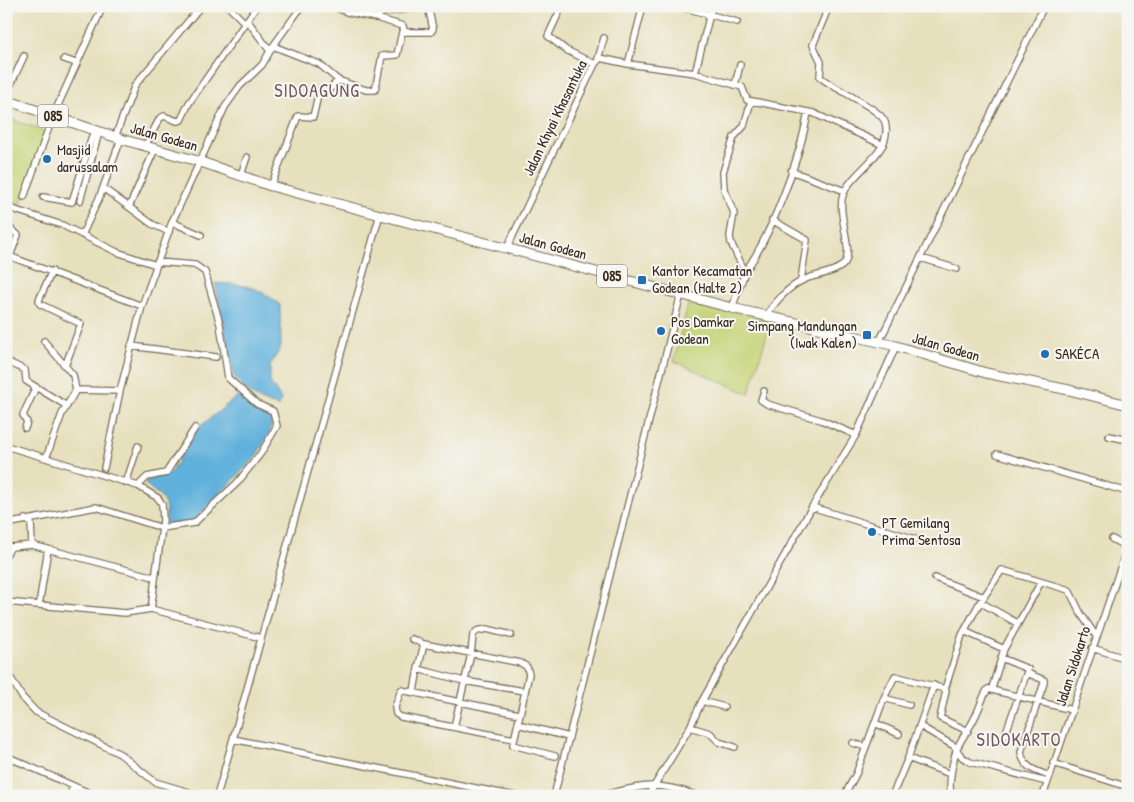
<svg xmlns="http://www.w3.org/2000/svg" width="1134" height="802" viewBox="0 0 1134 802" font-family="'Patrick Hand',sans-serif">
<rect width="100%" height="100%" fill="#f6f6f2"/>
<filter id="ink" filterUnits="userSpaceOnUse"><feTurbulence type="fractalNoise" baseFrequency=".02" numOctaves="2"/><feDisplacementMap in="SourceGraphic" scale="10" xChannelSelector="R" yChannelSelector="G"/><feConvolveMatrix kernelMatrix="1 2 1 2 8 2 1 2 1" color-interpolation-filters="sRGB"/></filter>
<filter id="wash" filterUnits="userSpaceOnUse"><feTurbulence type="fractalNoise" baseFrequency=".0096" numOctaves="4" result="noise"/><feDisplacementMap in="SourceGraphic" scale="20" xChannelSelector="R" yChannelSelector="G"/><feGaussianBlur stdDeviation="1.12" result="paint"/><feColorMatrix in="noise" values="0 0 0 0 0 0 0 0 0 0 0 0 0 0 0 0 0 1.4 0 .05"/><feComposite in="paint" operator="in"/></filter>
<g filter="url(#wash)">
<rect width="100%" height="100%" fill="#e7e0bd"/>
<!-- green -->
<path fill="#c4d374" stroke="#807e49" d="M6,118L40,129L46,134L21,204L6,201Z
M689,300L771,321L749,394L674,361Z"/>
<!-- water -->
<path fill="#61b1dc" stroke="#4e6e7d" d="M215,283C245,285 257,285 280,305L281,347L270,366V382L281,399L279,407C258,400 246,394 234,376Z
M238,396L272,419L270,432L255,458L192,522L166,525C167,500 165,500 145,484L146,481L171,472L197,429Z"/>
</g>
<g filter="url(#ink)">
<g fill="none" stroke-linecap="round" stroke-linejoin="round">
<!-- minor casing -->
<g stroke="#776a56" stroke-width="8">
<path id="minor" d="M228,6L245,23
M332,6L347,12L376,18L382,12L428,7
M376,6L378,14
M562,6L548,36L566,50L595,64
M678,6L737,22
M376,18L403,26L404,31
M247,20L270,51
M273,46L319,64L338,80L366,90H375L382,56L397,55L402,32H431L433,29L428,6
M64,59L76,63
M598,59L604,38
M628,64L643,6
M695,73L712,6
M735,85L740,65
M6,95L24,56
M115,137L135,85L201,6
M145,146L160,118L164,116L177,121L181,120L189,103L257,6
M155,149L129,207L152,224L169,232
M791,171L845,191
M241,175L247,157
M271,186L298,116L313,117L319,91L329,90L338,80
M103,188L129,207
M24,197L53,116L103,6
M43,197L72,202L94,130
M80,201L99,132
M6,207L62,225L117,252L156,265
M772,220L807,240L801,280
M172,222L201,235
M6,225L18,235L10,256
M82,235L100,196L121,139
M507,248L595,64L600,58L628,64L695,73L742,87L747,100L813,113L883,145
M6,255L142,306L120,391L104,468
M921,258L957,269
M52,271L39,300L40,304L81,324L65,366
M745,272C772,234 800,158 808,112
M142,306L172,222L225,107L240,86L262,65L273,46L302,6
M732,308L745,272L731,243L730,236L734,213L724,189L723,172L734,137L744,126L751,101
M766,316C777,299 792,283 811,277C822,274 835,272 843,265C856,253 836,215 843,195C852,170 894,153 885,122C881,109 834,89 820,77L821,62L813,45L829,6
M44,341L73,375L76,390L62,414L46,458L138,486L158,498L162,504L163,520L151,609
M879,342L1044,6
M131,346L216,357
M896,346L856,435L812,507L921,541
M6,361L25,370L26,381L67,406
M76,390L120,391
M764,391L761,400L767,404L821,420L856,435
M25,428L27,422L23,415L36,387
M1109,436L1128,440
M6,446L46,458
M997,454L1128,492
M126,483L138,446
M138,486L147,477L166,473L195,428
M25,519L31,523L32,545L154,577
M6,524L96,507L162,528L194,523L237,483L261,453L277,426L273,411L257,404L228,378L220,324L205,272L195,265L157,262
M7,524V550
M1112,539L1127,547
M6,555L11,547L32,545
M935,578L984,597
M6,602L125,613L151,609L261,638
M980,602L1017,623
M39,605L48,549
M964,631L1004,649L992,688
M412,639L424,644
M1092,648L1128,659
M1004,649L1041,582
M1001,658L1028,669L1003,741
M418,669L424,644L521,663L527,667L529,674L513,745L555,756
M6,670L22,697L36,712L120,754L155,782L202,796
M1027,673L1044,680V683L1021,752C1024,769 1035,770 1049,776
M945,689L962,635L979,604L1002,570L1069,590L1081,614L1096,636
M414,691L418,669L464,681L524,691
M884,698L909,705
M702,701L724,707
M875,723L899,734
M518,724L569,737
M920,726L954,746L962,757L970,762L1047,782
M454,727L471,654L473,635L477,631L487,629L511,635
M690,727L710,733L719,742L735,747
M233,739L515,796
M514,739L401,717L396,714L395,707L401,690L519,714
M853,743L866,747
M6,756L96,796
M908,758L950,774
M1053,763L1128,787
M69,796L74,786
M217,796L380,214
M554,796L681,294
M599,796C642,786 654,780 698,796
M648,796L690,727L702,701L812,507
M844,796L856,774L884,698L895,676L945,689L946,691L940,718L968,731
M877,796L878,794
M892,796L908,758L934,685
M952,796C947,787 953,761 956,751C960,739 970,729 975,717C980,708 982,697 988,689L1072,710
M1043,796L1128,545"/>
</g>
<!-- primary casing -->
<g stroke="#776a56" stroke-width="11">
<path id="primary" d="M6,100L121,139L201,162L271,186L732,308L896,346L986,373L1069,390L1128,405"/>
</g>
<!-- minor -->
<use href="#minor" stroke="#fff" stroke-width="5.5"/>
<!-- primary -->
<use href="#primary" stroke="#fff" stroke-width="9"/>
</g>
</g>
<!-- markers -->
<g fill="#1f6fb2" stroke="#f6f6f2" stroke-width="2">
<circle cx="47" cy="159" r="5"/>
<rect x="637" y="275" width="10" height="10" rx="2.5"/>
<circle cx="661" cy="331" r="5"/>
<rect x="862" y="330" width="10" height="10" rx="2.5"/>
<circle cx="1045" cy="354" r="5"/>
<circle cx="872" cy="532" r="5"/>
</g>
<g text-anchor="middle" stroke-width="4" stroke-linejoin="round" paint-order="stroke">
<!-- shield labels -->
<g fill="#f6f6f2" stroke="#73675e" stroke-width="1">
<rect x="38" y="104.5" width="30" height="23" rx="4"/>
<rect x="597" y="264.5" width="30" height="23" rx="4"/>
</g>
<g font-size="14" font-weight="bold" fill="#3b2a1e">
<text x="53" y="121">085</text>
<text x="612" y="281">085</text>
</g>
<!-- street labels -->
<g font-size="15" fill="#3b2a1e" stroke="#f6f6f2">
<text transform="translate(555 118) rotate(-64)" y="5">Jalan Khyai Khasantuka</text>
<text transform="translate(164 137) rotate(16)" y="5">Jalan Godean</text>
<text transform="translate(553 246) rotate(15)" y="5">Jalan Godean</text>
<text transform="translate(946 347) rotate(16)" y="5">Jalan Godean</text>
<text transform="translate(1073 666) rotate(-72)" y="5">Jalan Sidokarto</text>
</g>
<!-- poi labels -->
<g font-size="15" fill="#3b2a1e" stroke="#f6f6f2" text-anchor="start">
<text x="57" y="155">Masjid<tspan x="57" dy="17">darussalam</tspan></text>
<text x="652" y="276">Kantor Kecamatan<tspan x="652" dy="17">Godean (Halte 2)</tspan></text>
<text x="671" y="327">Pos Damkar<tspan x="671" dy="17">Godean</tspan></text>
<text x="857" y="331" text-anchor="end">Simpang Mandungan<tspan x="857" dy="17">(Iwak Kalen)</tspan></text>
<text x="1055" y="359">SAKÉCA</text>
<text x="882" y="528">PT Gemilang<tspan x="882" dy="17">Prima Sentosa</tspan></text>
</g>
<!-- quarter labels -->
<g font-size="18" letter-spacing="1" fill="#75585e" stroke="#f6f6f2">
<text x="317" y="97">SIDOAGUNG</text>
<text x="1019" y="746">SIDOKARTO</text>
</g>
</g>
<!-- margin -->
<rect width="1134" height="802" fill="none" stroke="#f6f6f2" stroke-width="25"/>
</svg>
